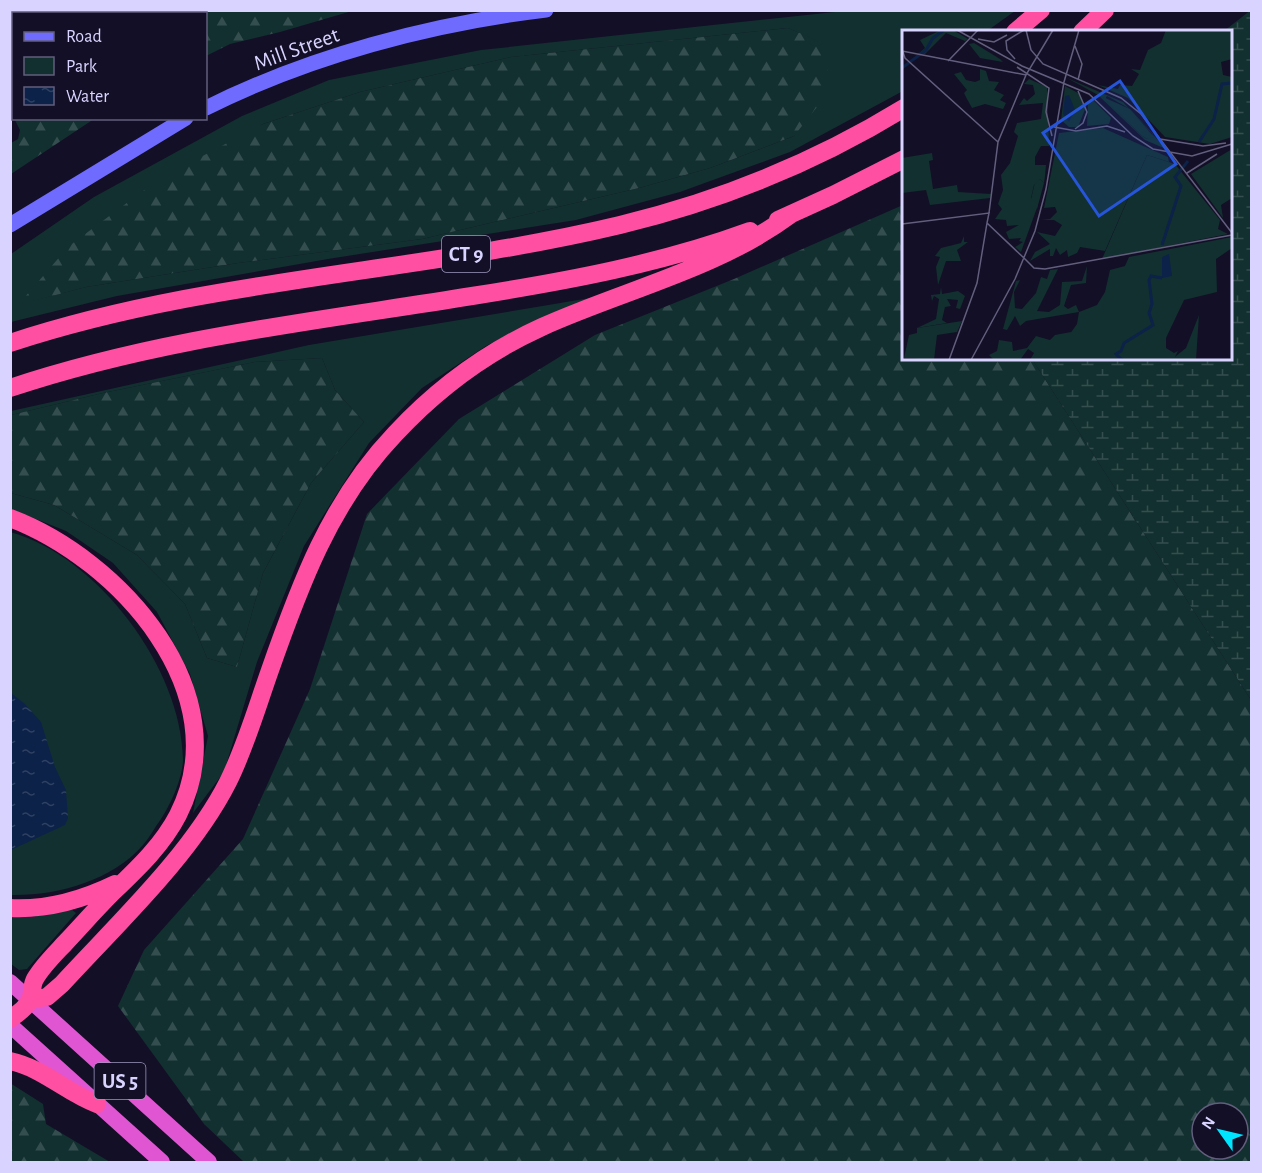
<svg xmlns="http://www.w3.org/2000/svg" width="1262" height="1173" viewBox="0 0 1262 1173" font-family="'Alegreya Sans',sans-serif">
<defs>
<pattern id="forest-firs" width="22" height="20" patternUnits="userSpaceOnUse" patternTransform="scale(1.5)"><rect width="22" height="20" fill="#12302f"/><path d="M5 1l3.5 6h-7zM16 11l3.5 6h-7z" fill="#344d4e"/></pattern>
<pattern id="wetland-marsh" width="20" height="14" patternUnits="userSpaceOnUse" patternTransform="scale(1.5)"><rect width="20" height="14" fill="#12302f"/><path d="M1 5h8M5 5V1M11 12h8M15 12V8" fill="none" stroke="#344d4e"/></pattern>
<pattern id="water-ripples" width="26" height="14" patternUnits="userSpaceOnUse" patternTransform="scale(1.5)"><rect width="26" height="14" fill="#0c2248"/><path d="M2 4q2-2 4 0t4 0M15 11q2-2 4 0t4 0" fill="none" stroke="#2f4163"/></pattern>
</defs>
<rect width="100%" height="100%" fill="#130f26"/>
<!-- green -->
<path fill="#12302f" fill-rule="evenodd" d="M844,11H1015L987,31L904,32L903,91L790,152L680,192L576,220L328,259L117,296L11,322V254L94,197L242,116L329,80L481,50ZM788,28L824,44L794,136L710,168L639,188L422,239L238,263L86,287L19,304L263,124L360,92L511,57Z
M596,297L526,325L486,346L422,388L369,443L304,546L257,662L224,772L193,813L208,736L190,674L157,612L113,563L66,531L11,509V493L54,505L137,555L185,604L207,658L237,667L263,573L311,483L364,422L335,390L322,358L255,362L103,393L11,415V411L309,345Z
M10,532C98,556 182,669 183,759C183,777 171,804 161,819C155,827 150,837 143,845C112,881 56,896 11,895Z
M71,909L76,913L27,969L19,970L11,964V917H33Z"/>
<!-- forest -->
<path fill="url(#forest-firs)" fill-rule="evenodd" d="M71,10H352V11L280,32L230,44L206,56V14L68,13Z
M788,28L824,43L829,82L817,107L794,136L710,168L639,188L422,239L238,263L86,287L18,305L69,246L159,179L263,124L360,92L511,57Z
M14,118H94V119L11,174V143L18,139L20,130Z
M903,205L904,358L1032,359L1251,700V1162H244L204,1124L118,1006L144,950L243,839L310,689L367,514L459,419L595,335L734,279ZM1202,1113H1238V1149H1202Z
M322,358L335,390L364,422L311,483L263,573L237,667L207,658L185,604L137,555L54,505L11,493V415L103,393L255,362Z
M10,1083L43,1104L46,1124L110,1162H11Z"/>
<!-- wetland -->
<path fill="url(#wetland-marsh)" d="M1251,10L1252,11L1251,700L1032,359L1230,358V32L1224,31Z"/>
<!-- water -->
<path fill="url(#water-ripples)" d="M11,693L25,704L41,722L55,767L66,790L68,818L65,825L11,850Z"/>
<g fill="none" stroke-linecap="round" stroke-linejoin="round">
<!-- secondary -->
<path stroke="#6f6bff" stroke-width="15" d="M206,108C310,56 430,24 546,10
M10,225L186,118"/>
<!-- trunk -->
<path stroke="#e055d1" stroke-width="16" d="M10,982L209,1162
M10,1025L162,1162"/>
<!-- motorway -->
<path stroke="#ff4fa3" stroke-width="18" d="M1015,32L1041,10
M1082,32L1105,10
M778,220L833,195L904,159
M10,343C206,278 419,273 620,225C719,201 816,162 904,108
M10,388C159,338 318,321 472,296C567,281 660,264 750,231
M10,518C119,559 240,693 178,815C162,846 136,870 111,894C96,909 82,925 67,941C56,953 43,965 35,979C31,986 33,994 30,1000C27,1007 16,1015 10,1019
M10,908C48,910 82,900 115,884
M30,1000L47,997L62,984C118,923 191,855 228,782C245,748 256,710 269,673C299,587 330,502 395,434C436,390 487,352 542,327C624,290 717,269 790,215
M10,1061C43,1068 67,1093 97,1104"/>
</g>
<g text-anchor="middle" stroke-width="4.5" stroke-linejoin="round" paint-order="stroke">
<!-- shield labels -->
<g fill="#130f26" stroke="#9e99be" stroke-width="1.5">
<rect x="442" y="236" width="48" height="36" rx="4.5"/>
<rect x="94.5" y="1063" width="51" height="36" rx="4.5"/>
</g>
<g font-size="21" font-weight="bold" fill="#d9d4ff">
<text x="466" y="261">CT 9</text>
<text x="120" y="1088">US 5</text>
</g>
<!-- street labels -->
<g font-size="22" fill="#d9d4ff" stroke="#130f26">
<text transform="translate(296 48) rotate(-20)" y="8">Mill Street</text>
</g>
</g>
<!-- overview -->
<g transform="translate(902 30)">
<rect width="330" height="330" fill="#130f26"/>
<path d="M165,48L221,72L264,119L243,110L196,65ZM205,66L228,79L251,104L245,109L239,105L203,69ZM163,56L176,63L184,77L176,97H167L159,90ZM30,123L31,130L27,131L31,159L55,155L56,162L89,164L88,168L28,175L24,160L0,163V128ZM138,149L142,153L135,179L129,169L133,152Z" fill="#12302f" fill-rule="evenodd"/>
<path d="M39,0H51L66,9L63,11L44,3L23,24H16L23,18L18,10ZM264,0H330V29L319,32L321,45L330,47V107L308,114L263,107L226,68L196,55L216,59L218,55L230,56L237,44L229,39L238,40L246,20L259,13ZM72,13L98,29L101,32L78,28L67,14ZM78,39L84,41L87,51L97,52L92,60L102,65L98,70L104,73L101,79L83,74L70,78L65,69L62,63L65,60L52,44L59,42L64,50L73,52L78,50ZM127,49L145,57L147,116H139L133,127V135H144L143,146L142,153L138,149L132,155L129,168L136,175L119,222L113,217L121,212L117,211L119,208L107,209L104,202L117,195L105,196L104,190L93,189L100,179L96,174L101,160L99,145L108,133L116,106L112,102L115,93L139,89L141,73L117,75L122,68L125,71L133,64L131,55L122,54ZM199,66L228,79L252,107L245,109L239,105ZM190,69L209,88L207,94L185,96L186,73ZM201,98L266,127L267,132L245,125L203,221L178,217L175,223L166,227L165,220L158,225L154,218L151,226H148V219L128,231L133,222L148,214L135,202L153,206L160,195L152,190H139L148,189L155,182L153,177L142,178L157,103ZM62,206V212H66L55,220L59,231H44L36,255L34,237L38,227L33,226L39,218L59,213ZM185,236L184,253L169,255L162,276L166,279L174,275L177,282L124,291L118,296L113,286L105,300L101,299L114,251L118,250L112,262L113,278L120,279L134,263L139,247L145,249L148,240L156,239L135,281L147,282L158,275L160,252L180,251ZM39,257L40,264L56,261L63,266L58,279L54,278L56,270L45,269L49,276L43,277L40,290L45,293L15,298L34,289L37,269L32,266L30,271L29,265L38,264ZM297,285L294,330H269L284,318ZM169,302L165,330H128L132,323L126,319L118,330H92L87,325L95,321L97,310L110,312L111,321L125,318L134,306L148,310L153,305Z" fill="#12302f"/>
<path d="M330,119V168L319,175L321,188L289,144ZM245,125L273,134L318,190L316,199L326,204L200,229ZM330,207V218L314,229L315,262L282,270L264,308V318L272,323L276,321L272,329L165,330V308L175,294L177,282L195,275L203,262L208,240L223,236L227,227Z" fill="#12302f"/>
<path d="M60,291L55,302L35,305L32,330L2,328L7,305L15,303V298Z" fill="#12302f"/>
<path d="M167,65L173,80L167,92L161,84L163,66ZM267,224L270,246L260,248V227Z" fill="#0c2248"/>
<path fill="none" stroke="#0c2248" stroke-width="3" d="M0,38L24,20L31,8L42,0M297,112L312,89L320,54L330,53M260,215L279,156L273,147L286,131M220,330L214,324L219,321L222,313L251,295L247,283L250,274L247,250L249,246L260,248"/>
<path fill="none" stroke="#625e7d" stroke-width="1.5" d="M55,0L120,36L187,64L231,106L251,119L290,126L330,114M124,0L129,20L141,34L219,68L239,84L330,203M76,9L92,12L105,5M173,16L180,34L176,50M0,21L124,45L151,0M1,22L3,28L96,112M113,29L105,20L104,11L122,0M46,31L76,0M115,37L147,58L144,82L150,106M152,97L174,101L205,96L223,102M173,99L181,93L185,82L176,61M258,109L301,116L324,113M285,143L315,124M87,183L96,112L124,45M0,194L87,183L85,193L123,229M123,229L132,238L143,239L330,205M47,330L75,253L85,193M69,330L113,249L133,201L144,159L162,52L177,0"/>
<path fill="#2655da" fill-opacity="0.15" stroke="#2655da" stroke-width="3" d="M218,51L274,134L197,186L141,103Z"/>
<rect width="330" height="330" fill="none" stroke="#d9d4ff" stroke-width="3"/>
</g>
<!-- border -->
<rect width="1262" height="1173" fill="none" stroke="#d9d4ff" stroke-width="24"/>
<!-- legend -->
<rect x="12" y="12" width="195" height="108" fill="#130f26" stroke="#625e7d" stroke-width="1.5"/>
<rect x="24" y="32" width="30" height="9" fill="#6f6bff" stroke="#625e7d" stroke-width="1.5"/>
<text x="66" y="42" font-size="18" fill="#d9d4ff">Road</text>
<rect x="24" y="57" width="30" height="18" fill="#12302f" stroke="#625e7d" stroke-width="1.5"/>
<text x="66" y="72" font-size="18" fill="#d9d4ff">Park</text>
<rect x="24" y="87" width="30" height="18" fill="url(#water-ripples)" stroke="#625e7d" stroke-width="1.5"/>
<text x="66" y="102" font-size="18" fill="#d9d4ff">Water</text>
<!-- north arrow -->
<g transform="translate(1220 1131) rotate(304)"><circle r="28" fill="#130f26" stroke="#625e7d" stroke-width="1.5"/>
<path d="M0-4.5L10 22L0 15L-10 22Z" fill="#00e5ff"/>
<text y="-9" font-size="16" font-weight="bold" text-anchor="middle" fill="#d9d4ff">N</text>
</g>
</svg>
